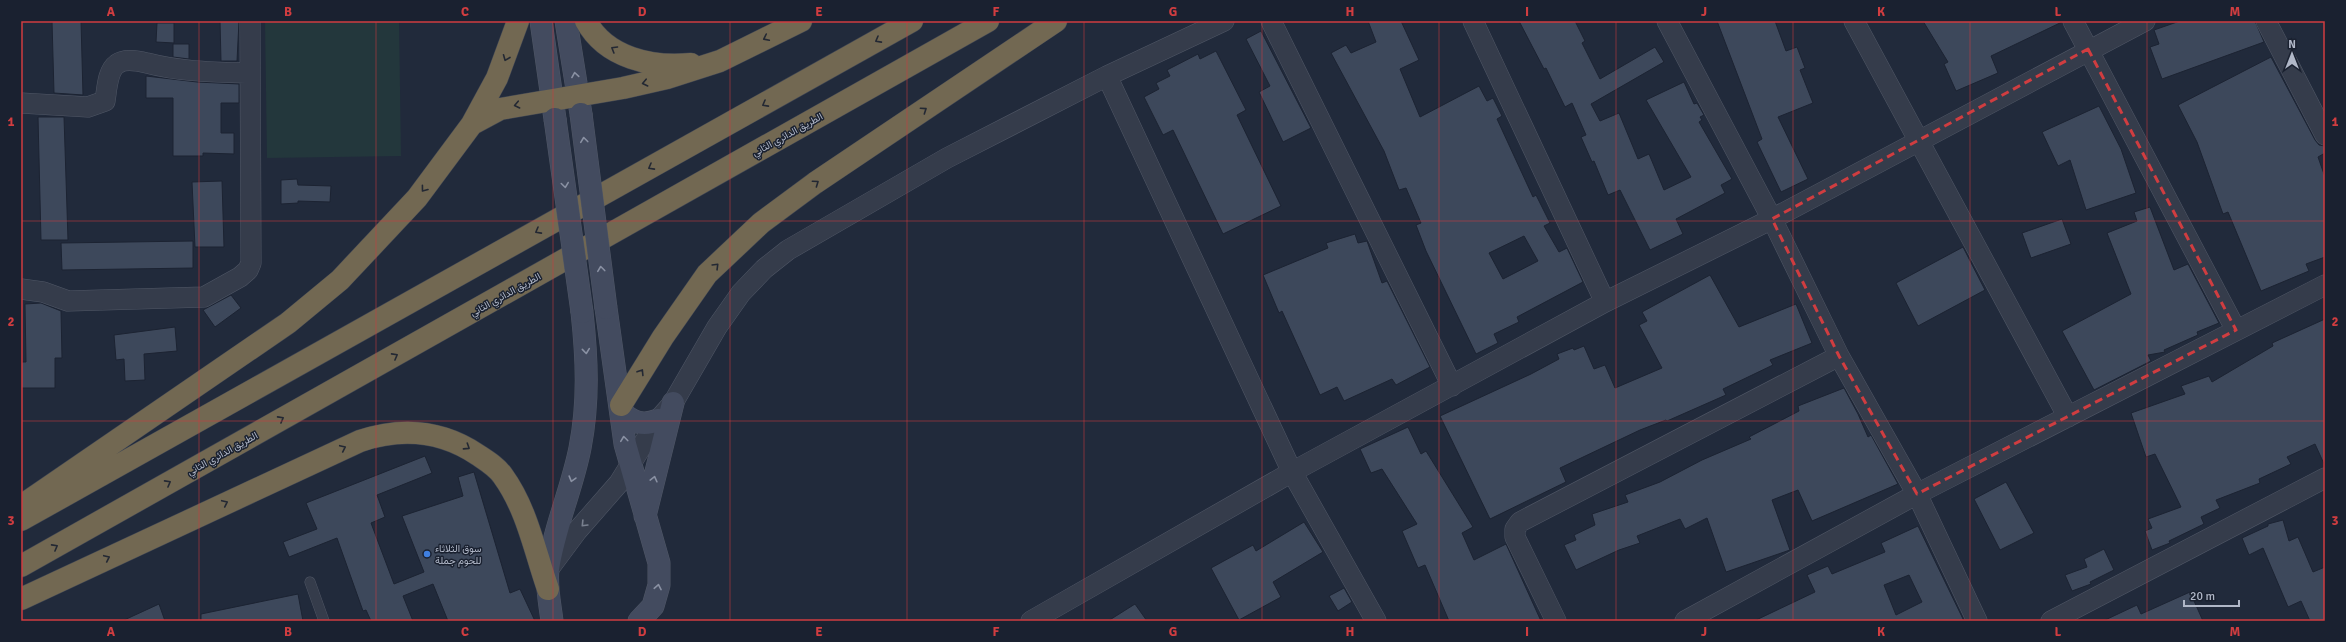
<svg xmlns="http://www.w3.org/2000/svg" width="2346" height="642" viewBox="0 0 2346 642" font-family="Signika,Vazirmatn,sans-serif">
<rect width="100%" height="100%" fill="#212a3b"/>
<!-- green -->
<path fill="#23373c" d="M265,21H399L401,156L267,158Z"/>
<!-- building -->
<path fill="#3d485b" stroke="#1c2332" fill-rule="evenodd" d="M52,21H81L83,95L54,93Z
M220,21H239L237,61H221Z
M1368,21H1401L1419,60L1400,69L1420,117L1479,86L1487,101L1493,98L1502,116L1497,119L1533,197L1536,195L1550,223L1544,226L1559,252L1567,248L1583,282L1517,317L1519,322L1494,334L1498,343L1476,354L1426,251L1416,225L1421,223L1406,188L1399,190L1384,151L1331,53L1346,45L1351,53L1376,42ZM1524,236L1538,261L1503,279L1489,253Z
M1519,21H1575L1585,41L1582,43L1600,79L1655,47L1664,62L1591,104L1600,121L1619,113L1638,159L1649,154L1664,190L1691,177L1646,100L1684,82L1694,104L1697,103L1704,115L1700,117L1702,120L1699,122L1732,179L1721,185L1725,193L1676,219L1683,234L1650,250L1620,190L1608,195L1594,161L1592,162L1581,137L1586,135L1572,103L1565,107L1546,68L1544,69Z
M1717,21H1775L1786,51L1797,47L1805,68L1800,70L1813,103L1778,117L1808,179L1781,192L1757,142L1762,139Z
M1923,21H2062V22L1991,56L1998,73L1956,91L1944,64L1948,62Z
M2180,21H2255L2264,42L2162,79L2150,47L2159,44L2154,30Z
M157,23H174V43L156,42Z
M1261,31L1311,128L1283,142L1259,92L1270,86L1246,39Z
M173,44H189V59L173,57Z
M1216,51L1246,110L1237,115L1281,206L1223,234L1173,130L1163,135L1144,97L1159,89L1156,83L1170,76L1167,70L1198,54L1200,59Z
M2271,57L2315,140L2319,145L2325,146V153L2318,157L2325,177V257L2306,264L2309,271L2261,291L2228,212L2223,214L2197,142L2178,105Z
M146,76L197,82L239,84V103H221V133H234V154L203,153V156H173V98H146Z
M2099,106L2121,149L2136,193L2086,210L2070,160L2058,166L2042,132Z
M38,117H64L68,240H41Z
M297,179L298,185L331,186L330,202L298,201V203L281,204V180Z
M222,181L224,247H195L192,182Z
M2150,207L2174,270L2188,264L2219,323L2197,332L2198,335L2164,350L2165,352L2148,355L2151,361L2094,390L2062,331L2131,294L2107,233L2137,221L2134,212Z
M2062,219L2071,244L2031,258L2022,233Z
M1355,234L1358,243L1367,241L1382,283L1387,281L1430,367L1396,385L1392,379L1344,401L1337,387L1320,395L1282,311L1279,313L1263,275L1328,248L1326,243Z
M193,241V268L62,270L61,243Z
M1963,247L1985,290L1918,326L1896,283Z
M1710,275L1739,327L1796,304L1812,343L1770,360L1773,365L1723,389L1726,395L1667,421L1666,420L1640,430L1560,468L1566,482L1490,519L1440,416L1531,374L1559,359L1557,354L1573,348L1574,350L1584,346L1594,369L1605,365L1615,388L1662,368L1639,325L1647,321L1642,312Z
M231,295L241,308L215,327L203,310Z
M41,303L61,311L62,358H55V388H21V362H26L25,304Z
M2325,319V466L2315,444L2287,457L2291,464L2259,479L2260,483L2216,500L2220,508L2201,517L2204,524L2169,541L2170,543L2152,550L2145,531L2152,528L2148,519L2181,507L2155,454L2146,457L2131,413L2185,394L2181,386L2209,376L2212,382L2273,346L2272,343Z
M175,327L177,351L144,354L145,380L125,381L124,359L116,360L114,335Z
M1844,388L1858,414L1868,437L1871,435L1898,484L1812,521L1798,490L1772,500L1790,550L1726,572L1707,518L1685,529L1680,519L1637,536L1640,543L1619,550L1576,570L1564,545L1576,540L1574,535L1595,525L1592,514L1628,502L1625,495L1660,482L1702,460L1751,439L1749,437L1799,411L1798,406Z
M1408,427L1421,454L1426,451L1473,527L1462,533L1474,560L1506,544L1541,621H1449L1425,565L1418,568L1402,531L1417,524L1382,469L1371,473L1360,449Z
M425,456L432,473L377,495L385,517L371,523L394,584L424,572L402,516L463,496L458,477L474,472L510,593L520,589L535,621H448L433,584L403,596L413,621H371L366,610L363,611L337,538L289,557L283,542L317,529L306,503Z
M2006,482L2034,533L2000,550L1974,499Z
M2283,520L2289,541L2298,537L2313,572L2325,567V621H2310L2301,601L2288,607L2263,548L2249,555L2242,538L2268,526V524Z
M1304,522L1323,552L1273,582L1281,597L1239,620L1211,568L1253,545L1256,551Z
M1918,526L1964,621H1754L1815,592L1807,575L1828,566L1832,574L1885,552L1881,543ZM1909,575L1922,602L1896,615L1884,585Z
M2104,549L2114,570L2090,582L2091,584L2072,591L2065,575L2087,567L2084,559Z
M1344,588L1352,602L1338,611L1329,596Z
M2190,592L2203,621H2103L2137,605L2141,614Z
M298,594L303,621H201V614Z
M159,604L165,621H122Z
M1135,604L1147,621H1108Z"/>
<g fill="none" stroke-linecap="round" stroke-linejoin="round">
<!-- lane casing -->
<g stroke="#505766" stroke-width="11">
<path id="lane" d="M310,582L324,621"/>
</g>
<!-- street casing -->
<g stroke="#505766" stroke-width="21">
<path id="street" d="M1271,21L1452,386
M1473,21L1605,302
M1667,21L1772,219L1839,356L1917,494L1977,621
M1854,21L2068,417
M2073,21L2236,330
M2266,21L2325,135
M1107,76L1292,472L1376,621
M21,103L88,107L105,101C107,90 107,71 117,64C125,58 138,61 147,63C181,72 215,72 250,73
M21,289L43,292L68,301L204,297L240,277L248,270L251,263L250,21
M548,570L577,531L619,483L658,420L673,403L717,327L741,293L764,269L788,250L947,158L1107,76L1224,21
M1031,621L1292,472L1605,302L1772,219L2145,21
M1556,621L1515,537V529L1520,522L1839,356
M1685,621L1917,494L2325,285
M2051,621L2325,478"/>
</g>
<!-- secondary casing -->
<g stroke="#505766" stroke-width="23">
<path id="secondary" d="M541,21L555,119
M566,21L581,114
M606,308L625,444L659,563V585L653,606L639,621
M621,411C632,423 643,426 658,420
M645,516L673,403
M552,621C550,604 546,587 548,569C554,528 572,489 580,448C589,402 587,358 582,312"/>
</g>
<!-- highway casing -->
<g stroke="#3d4453" stroke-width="23">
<path id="highway" d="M586,21C606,58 652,68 691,64
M472,124L497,78L518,21
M621,405L663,337L707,274L761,223L815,183L1056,21
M21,506L288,323L340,280L417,198L472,124L500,109L623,88L667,78L720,61L801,21
M21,520L912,21
M21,566L988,21
M21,599L360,441C402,427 441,430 478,455C487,461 497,467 503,476C527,509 535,552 548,589"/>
</g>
<!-- lane -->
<use href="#lane" stroke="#353c4b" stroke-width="10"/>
<!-- street -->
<use href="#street" stroke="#353c4b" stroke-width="20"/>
<!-- secondary -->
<use href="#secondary" stroke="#434b5f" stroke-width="22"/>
<!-- highway -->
<use href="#highway" stroke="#726852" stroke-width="22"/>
<!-- secondary-bridge casing -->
<g stroke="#505766" stroke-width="23" stroke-linecap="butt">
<path id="secondary-bridge" d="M581,114L606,308
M555,119L582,312"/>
</g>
<!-- secondary-bridge -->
<use href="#secondary-bridge" stroke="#434b5f" stroke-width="22"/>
</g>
<!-- one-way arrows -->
<defs><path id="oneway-chevron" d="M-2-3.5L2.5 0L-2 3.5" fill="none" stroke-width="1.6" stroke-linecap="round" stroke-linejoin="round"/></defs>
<g stroke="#232833">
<use href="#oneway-chevron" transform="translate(766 38) rotate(154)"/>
<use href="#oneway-chevron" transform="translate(878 40) rotate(151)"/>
<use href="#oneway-chevron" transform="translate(614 49) rotate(-149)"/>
<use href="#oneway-chevron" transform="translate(506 58) rotate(112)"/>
<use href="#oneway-chevron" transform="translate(645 83) rotate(167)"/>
<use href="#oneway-chevron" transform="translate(765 104) rotate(151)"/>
<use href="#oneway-chevron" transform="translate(517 105) rotate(168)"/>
<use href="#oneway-chevron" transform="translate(924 110) rotate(-34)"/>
<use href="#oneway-chevron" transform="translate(651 167) rotate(151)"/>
<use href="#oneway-chevron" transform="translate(816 183) rotate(-35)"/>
<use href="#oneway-chevron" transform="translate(424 189) rotate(127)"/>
<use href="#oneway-chevron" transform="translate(538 231) rotate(151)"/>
<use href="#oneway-chevron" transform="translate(716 266) rotate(-45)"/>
<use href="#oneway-chevron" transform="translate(395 356) rotate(-29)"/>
<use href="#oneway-chevron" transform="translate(641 372) rotate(-58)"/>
<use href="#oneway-chevron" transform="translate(281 419) rotate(-29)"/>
<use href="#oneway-chevron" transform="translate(467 447) rotate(33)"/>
<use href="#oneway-chevron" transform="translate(343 448) rotate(-25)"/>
<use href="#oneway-chevron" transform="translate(168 483) rotate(-29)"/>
<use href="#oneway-chevron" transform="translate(225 503) rotate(-25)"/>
<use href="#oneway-chevron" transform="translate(55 547) rotate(-29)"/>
<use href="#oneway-chevron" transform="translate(107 558) rotate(-25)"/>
</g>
<g stroke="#8a91a3">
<use href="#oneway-chevron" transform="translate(575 75) rotate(-99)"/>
<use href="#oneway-chevron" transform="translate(584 140) rotate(-97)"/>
<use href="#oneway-chevron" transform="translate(565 185) rotate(82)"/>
<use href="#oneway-chevron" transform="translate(601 269) rotate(-97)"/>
<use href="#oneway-chevron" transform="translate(586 351) rotate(84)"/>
<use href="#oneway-chevron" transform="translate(624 439) rotate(-97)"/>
<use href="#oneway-chevron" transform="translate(572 479) rotate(106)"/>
<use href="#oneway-chevron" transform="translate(654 479) rotate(-76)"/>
<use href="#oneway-chevron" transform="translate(658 587) rotate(-79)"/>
</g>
<use stroke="#79808f" href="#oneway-chevron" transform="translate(584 524) rotate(134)"/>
<!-- marked area -->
<path fill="none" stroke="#d03d40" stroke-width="3" stroke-dasharray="8 5" stroke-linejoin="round" d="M2088,49L2236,330L1917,494L1839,356L1772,219Z"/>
<!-- grid -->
<path fill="none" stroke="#d03d40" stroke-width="1" stroke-opacity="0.55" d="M199,21V621M376,21V621M553,21V621M730,21V621M907,21V621M1084,21V621M1262,21V621M1439,21V621M1616,21V621M1793,21V621M1970,21V621M2147,21V621M21,221H2325M21,421H2325"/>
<!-- markers -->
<circle fill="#3f7fe0" stroke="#1a2130" stroke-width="1.5" cx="427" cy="554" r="4"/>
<g text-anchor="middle" stroke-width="3" stroke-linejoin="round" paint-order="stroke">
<!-- street labels -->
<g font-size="10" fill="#b0b7c7" stroke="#1a2130">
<text transform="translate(787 134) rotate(-29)" y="4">الطريق الدائري الثاني</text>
<text transform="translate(505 294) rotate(-29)" y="4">الطريق الدائري الثاني</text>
<text transform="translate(222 453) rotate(-29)" y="4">الطريق الدائري الثاني</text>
</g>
<!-- poi labels -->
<g font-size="10" fill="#b0b7c7" stroke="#1a2130" text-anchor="start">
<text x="435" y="552">سوق الثلاثاء<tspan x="435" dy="12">للحوم جملة</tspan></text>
</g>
</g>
<!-- border -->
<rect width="2346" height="642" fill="none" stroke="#1a2130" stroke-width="44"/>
<!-- north arrow -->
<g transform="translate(2292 54)" stroke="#1a2130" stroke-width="3" paint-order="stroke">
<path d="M0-3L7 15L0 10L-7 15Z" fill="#b0b7c7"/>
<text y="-6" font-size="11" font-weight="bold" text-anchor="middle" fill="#b0b7c7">N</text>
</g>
<!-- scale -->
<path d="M2184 600v6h55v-6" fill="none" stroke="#b0b7c7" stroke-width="2"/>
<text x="2190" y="600" font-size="12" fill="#b0b7c7" stroke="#1a2130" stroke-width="3" paint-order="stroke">20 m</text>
<rect x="22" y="22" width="2302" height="598" fill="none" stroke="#d03d40" stroke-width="1.5"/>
<g font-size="13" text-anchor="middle" font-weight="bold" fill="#d03d40">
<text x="111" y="16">A</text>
<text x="288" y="16">B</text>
<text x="465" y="16">C</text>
<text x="642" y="16">D</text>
<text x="819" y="16">E</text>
<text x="996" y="16">F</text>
<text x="1173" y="16">G</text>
<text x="1350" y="16">H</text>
<text x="1527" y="16">I</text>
<text x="1704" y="16">J</text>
<text x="1881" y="16">K</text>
<text x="2058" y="16">L</text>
<text x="2235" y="16">M</text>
<text x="11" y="126">1</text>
<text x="2335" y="126">1</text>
<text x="11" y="326">2</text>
<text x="2335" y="326">2</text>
<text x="11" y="525">3</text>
<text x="2335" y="525">3</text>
<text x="111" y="636">A</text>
<text x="288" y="636">B</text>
<text x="465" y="636">C</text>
<text x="642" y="636">D</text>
<text x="819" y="636">E</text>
<text x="996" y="636">F</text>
<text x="1173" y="636">G</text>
<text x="1350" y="636">H</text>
<text x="1527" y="636">I</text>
<text x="1704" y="636">J</text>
<text x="1881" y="636">K</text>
<text x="2058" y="636">L</text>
<text x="2235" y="636">M</text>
</g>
</svg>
